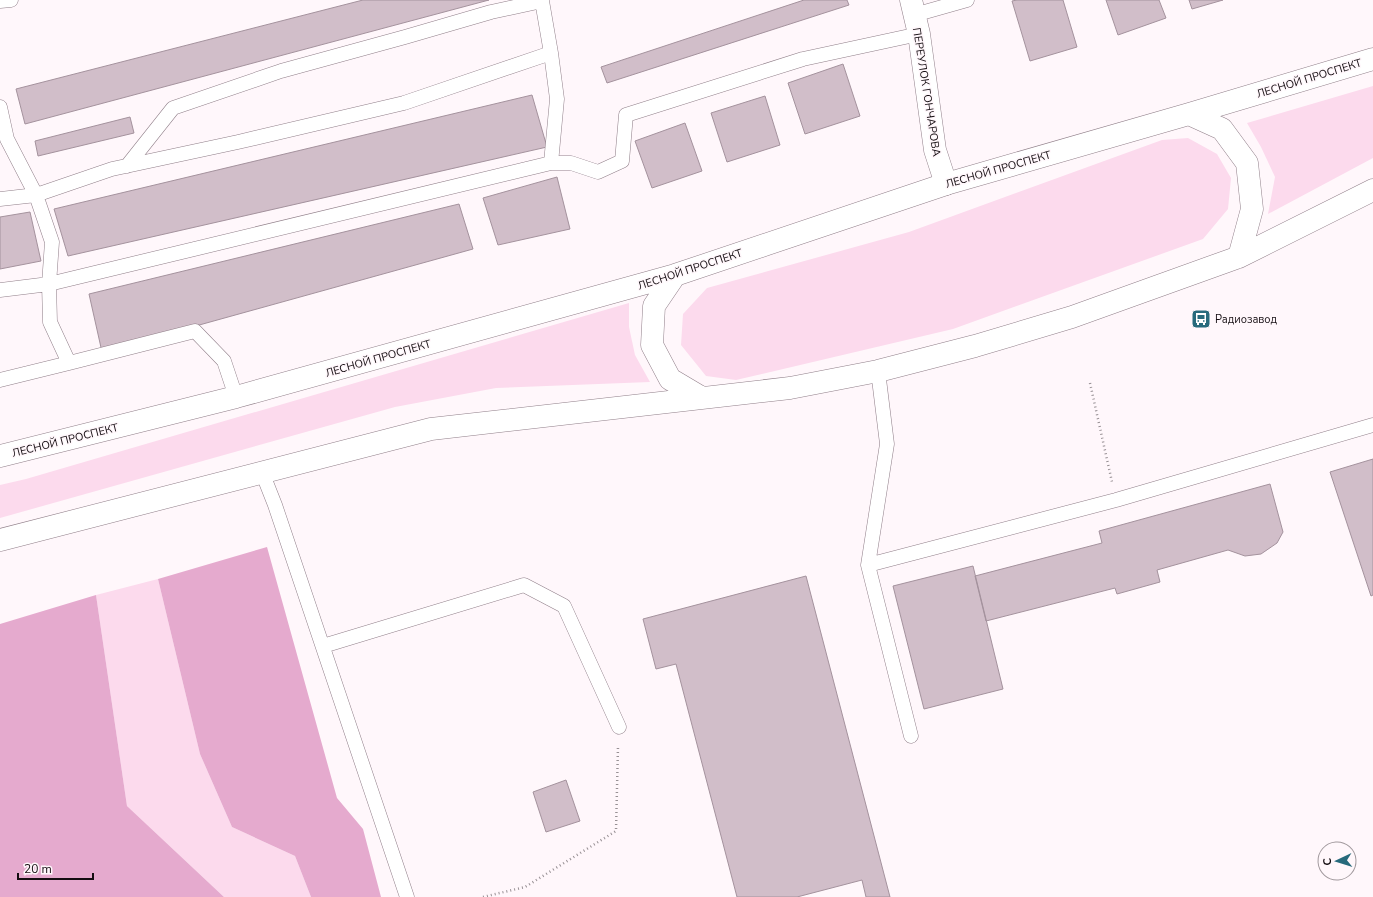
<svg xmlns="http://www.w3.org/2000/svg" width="1373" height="897" viewBox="0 0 1373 897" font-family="'Nunito Sans',sans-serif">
<rect width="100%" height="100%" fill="#fff7fb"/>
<!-- green -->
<path fill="#fcdaed" d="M1373,86V158L1268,214L1275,177L1261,147L1247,123Z
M1188,138L1217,154L1231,178L1228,209L1203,239L953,329L736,380L706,376L681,345L683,314L707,288L909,232L1162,140Z
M629,303V327L635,355L650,382L496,388L395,407L0,518V485L26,479Z
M158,579L200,754L232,827L295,856L311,897H224L127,806L96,595Z"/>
<!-- forest -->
<path fill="#e5aace" d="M267,547L337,798L363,829L381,897H311L295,856L232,827L200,754L158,579Z
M96,595L127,806L224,897H0V624Z"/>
<!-- building -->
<path fill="#d1bec9" stroke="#a4929d" d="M363,0H489L25,124L16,89Z
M804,0H847L849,5L607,83L601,67Z
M1017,0H1063L1077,47L1030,61L1012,1Z
M1106,0H1159L1166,18L1118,35Z
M1189,0H1223L1192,9Z
M843,64L860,116L805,134L788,83Z
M532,95L547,147L68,256L54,209Z
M765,96L780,145L727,162L711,113Z
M130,117L134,133L38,156L35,141Z
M685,123L702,171L652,188L635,141Z
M557,177L570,229L498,245L483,198Z
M459,204L473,249L102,352L89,294Z
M30,212L41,261L0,269V217Z
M1373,459V595L1371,596L1330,472Z
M1270,484L1283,532L1277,543L1261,554L1245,556L1228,550L1157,570L1160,582L1117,594L1115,588L986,621L975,576L1102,543L1099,531Z
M973,566L1003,689L924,709L893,586Z
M806,576L890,897H866L862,880L797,897H737L676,664L656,669L643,619Z
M566,780L580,821L546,832L533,792Z"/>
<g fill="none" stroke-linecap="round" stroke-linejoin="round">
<!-- lane casing -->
<g stroke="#907f89" stroke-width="15">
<path id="lane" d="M0,1L11,0
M914,15L967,0
M0,107L7,139L36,195L0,199
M127,166L173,108L281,71L405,37L491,12L542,1L551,53
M0,290L49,284L52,242L36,195L112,169L238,142L404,103L551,53L557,99L551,163
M878,371L887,444L868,565L911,736
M0,380L69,363
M236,397L224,361L195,331L69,363L50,322L49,284L551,163H571L598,172L622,161L626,115L803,59L919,34
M262,472L275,505L407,897
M868,565L1116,500L1373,425
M323,646L524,585L564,606L619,727"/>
</g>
<!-- street casing -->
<g stroke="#907f89" stroke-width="23">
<path id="street" d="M911,0L919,34L935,150L946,184"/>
</g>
<!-- primary casing -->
<g stroke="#907f89" stroke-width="23">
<path id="primary" d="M1189,114L1222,129L1247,163L1252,209L1239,257
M675,275L654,306L652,345L670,379L702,398
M0,456L236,397L675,275L946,184L1189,114L1373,59
M0,540L431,429L790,388L878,371L975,346L1072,317L1239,257L1373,190"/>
</g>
<!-- path -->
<path stroke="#989195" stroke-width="2.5" stroke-dasharray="1 3" stroke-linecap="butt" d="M1090,383L1112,482
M483,897L525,887L616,831L618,746"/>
<!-- lane -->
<use href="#lane" stroke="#fff" stroke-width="14"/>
<!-- street -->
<use href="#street" stroke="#fff" stroke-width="22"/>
<!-- primary -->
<use href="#primary" stroke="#fff" stroke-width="22"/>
</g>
<!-- icons -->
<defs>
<g id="bus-square" transform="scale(1)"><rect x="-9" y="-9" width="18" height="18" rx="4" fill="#276a7c" stroke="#fff7fb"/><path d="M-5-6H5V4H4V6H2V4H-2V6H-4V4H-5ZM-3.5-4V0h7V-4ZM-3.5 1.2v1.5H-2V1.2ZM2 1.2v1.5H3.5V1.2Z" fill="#fff"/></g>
</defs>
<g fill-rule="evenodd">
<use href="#bus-square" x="1201" y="319"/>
</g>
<g text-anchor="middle" stroke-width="3" stroke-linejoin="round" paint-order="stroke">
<!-- street labels -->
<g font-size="11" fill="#140d11" stroke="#fff7fb">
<text transform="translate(1309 78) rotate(-17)" y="4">ЛЕСНОЙ ПРОСПЕКТ</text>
<text transform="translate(927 92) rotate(81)" y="4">ПЕРЕУЛОК ГОНЧАРОВА</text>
<text transform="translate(998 169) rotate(-16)" y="4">ЛЕСНОЙ ПРОСПЕКТ</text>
<text transform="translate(690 269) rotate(-18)" y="4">ЛЕСНОЙ ПРОСПЕКТ</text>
<text transform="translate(378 358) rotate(-16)" y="4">ЛЕСНОЙ ПРОСПЕКТ</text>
<text transform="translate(65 440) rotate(-14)" y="4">ЛЕСНОЙ ПРОСПЕКТ</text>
</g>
<!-- poi labels -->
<g font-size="11" fill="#140d11" stroke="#fff7fb" text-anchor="start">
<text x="1215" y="323">Радиозавод</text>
</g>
</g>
<!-- north arrow -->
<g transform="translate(1337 861) rotate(266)"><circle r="19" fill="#fff7fb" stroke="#a1999d"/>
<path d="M0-3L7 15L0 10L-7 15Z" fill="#276a7c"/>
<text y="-6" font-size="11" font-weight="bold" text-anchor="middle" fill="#140d11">С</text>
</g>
<!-- scale -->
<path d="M18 873v6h75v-6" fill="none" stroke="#140d11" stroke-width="2"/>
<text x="24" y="873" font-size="12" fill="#140d11" stroke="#fff7fb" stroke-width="3" paint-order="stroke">20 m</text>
</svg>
